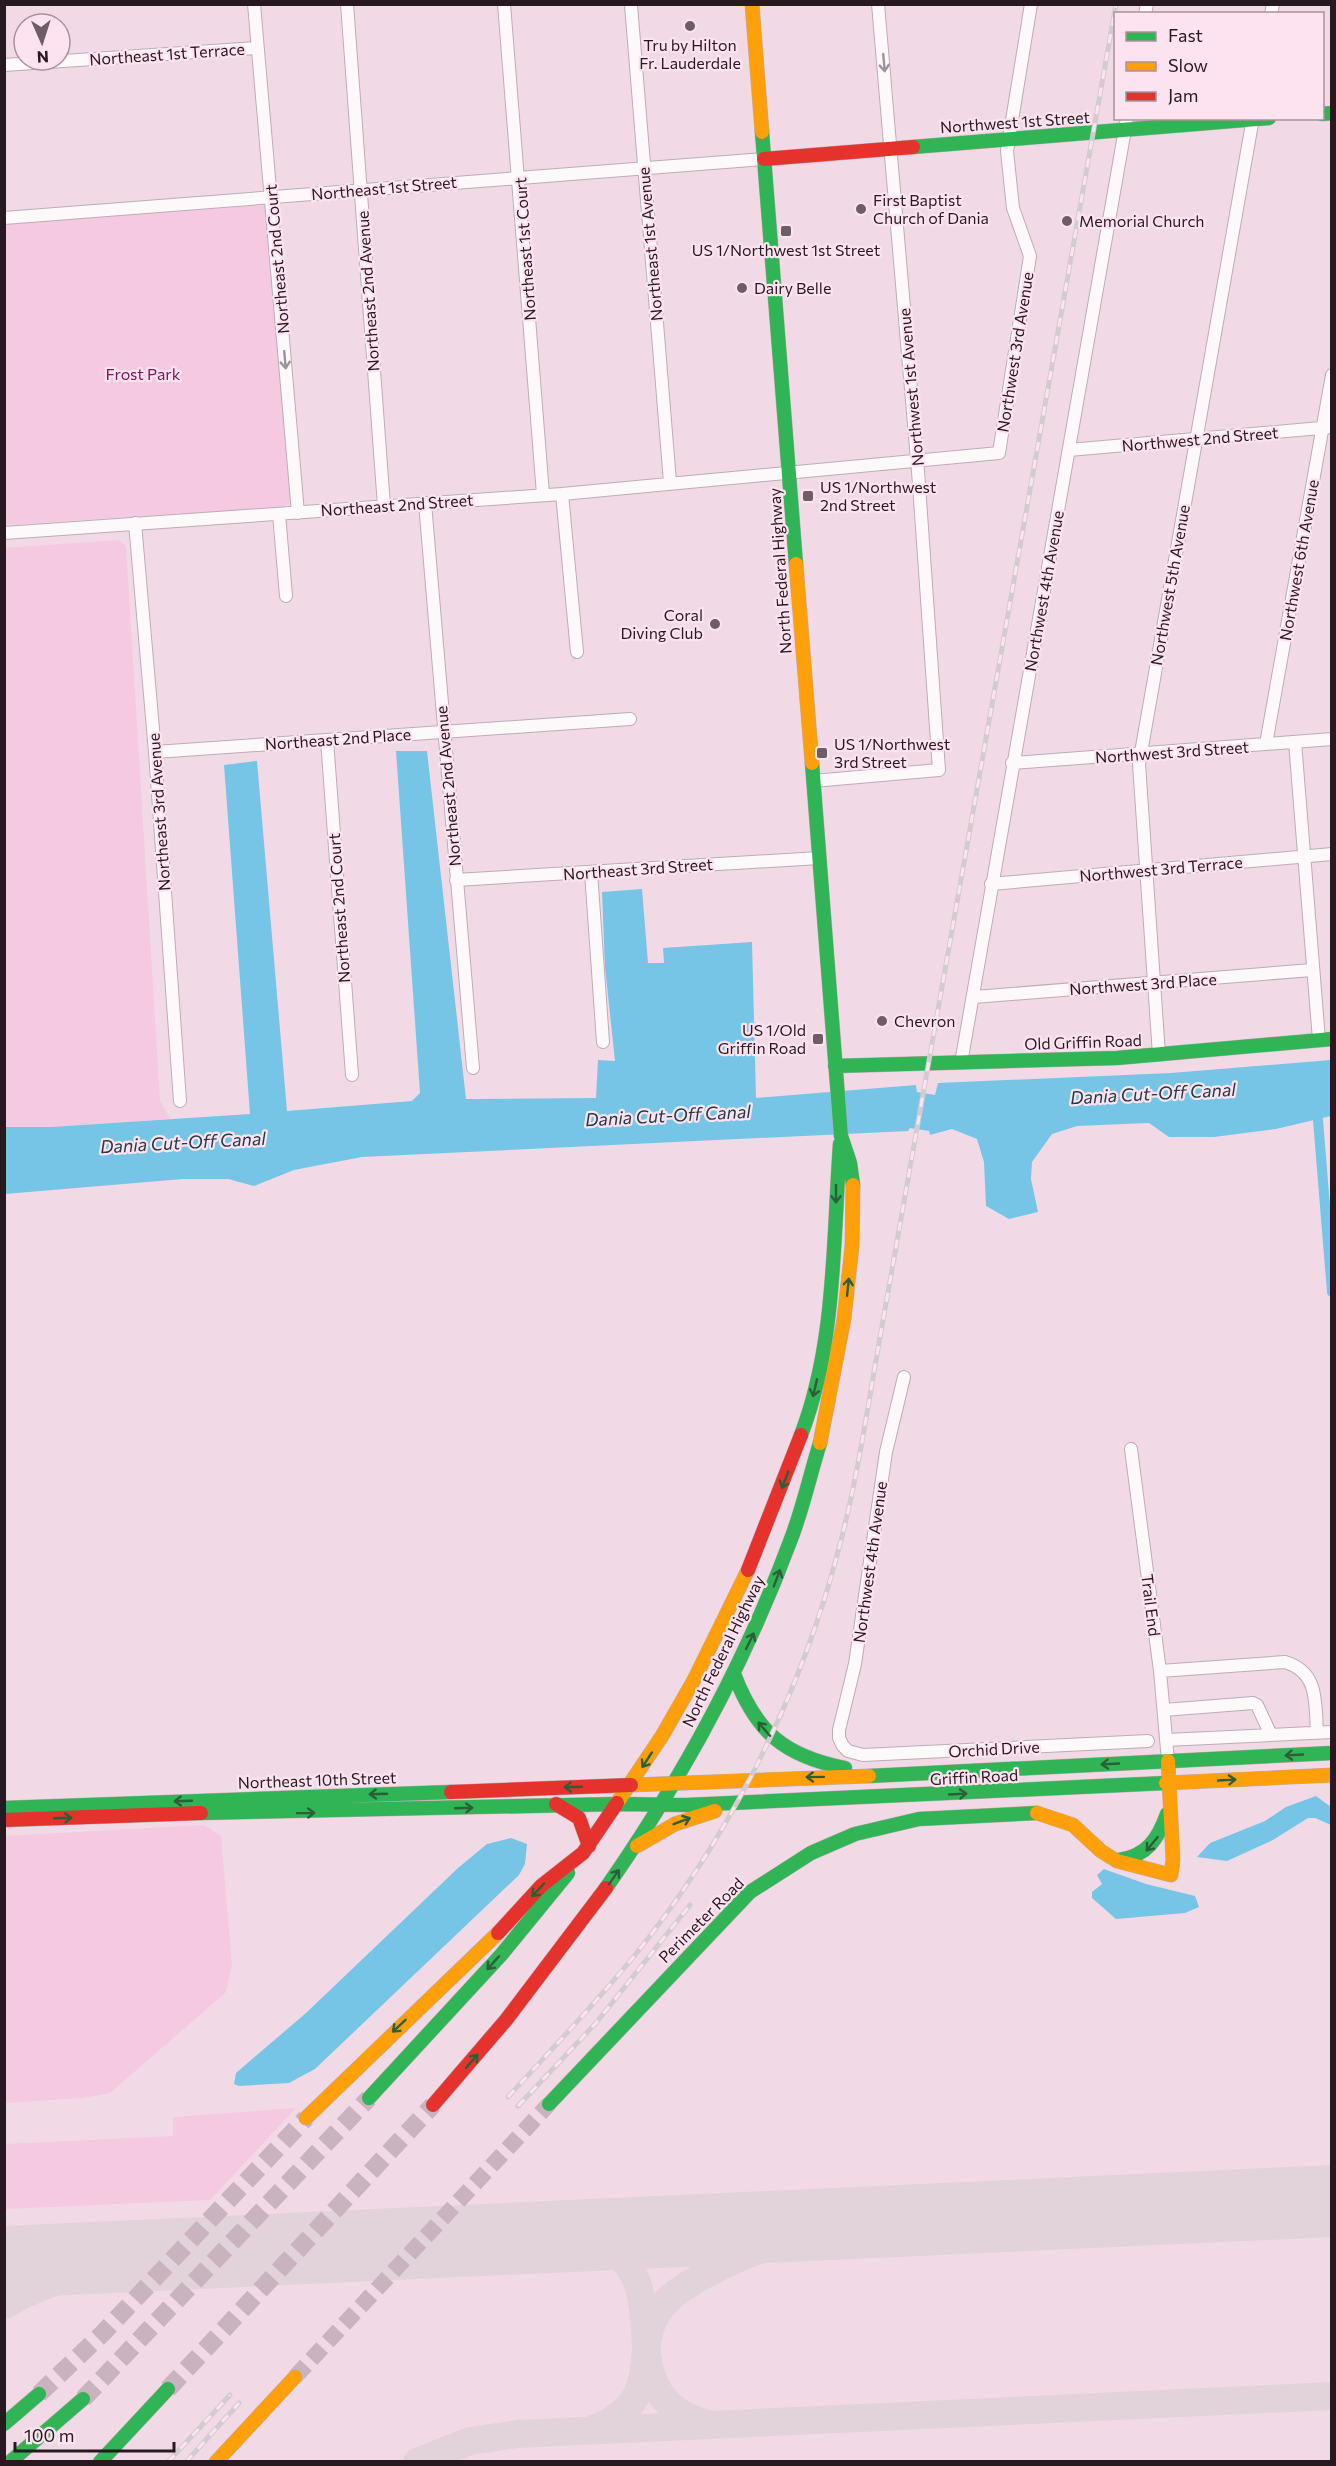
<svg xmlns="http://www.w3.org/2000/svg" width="1336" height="2466" viewBox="0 0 1336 2466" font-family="Commissioner,sans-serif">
<rect width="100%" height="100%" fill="#f1dae6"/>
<!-- green -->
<path fill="#f5c9e0" d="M267,205L292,496L290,503L283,507L5,525V224Z
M118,540L126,546L160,1100L170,1119L51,1127H5V548Z
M204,1825L221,1836L232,1964L226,1992L110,2093L83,2098L5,2103V1836Z
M296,2108L210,2200L5,2209V2144L173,2136V2117Z"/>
<!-- water -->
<path fill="#76c5e7" d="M396,751H427L466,1099L596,1098L598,1060L615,1061L605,967L602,892L642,889L648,963H664L663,948L752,942L756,1098L916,1085L917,1092L935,1095L938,1083L1171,1073L1331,1060V1116L1276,1129L1214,1137H1169L1149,1123L1077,1126L1052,1134L1032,1162L1031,1179L1038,1212L1009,1219L986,1206L984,1162L977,1139L952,1129L930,1135L929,1131L910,1128L908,1131L362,1157L294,1170L254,1186L228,1179H183L5,1194V1127H51L250,1114L224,765L257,761L287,1111L412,1101L420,1093Z
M1316,1796L1331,1807V1825L1315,1818H1308L1273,1840L1227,1861L1197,1857L1210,1843L1265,1821L1286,1807Z
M511,1838L527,1844L525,1864L519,1875L315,2069L289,2083L239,2086L234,2084L236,2073L306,2013L458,1868L487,1844Z
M1104,1869L1146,1884L1195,1896L1199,1907L1185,1913L1116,1919L1092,1898V1892L1102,1884L1097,1875Z"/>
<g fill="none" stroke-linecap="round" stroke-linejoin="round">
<!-- canal -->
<path stroke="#76c5e7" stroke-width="10" d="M1318,1120L1332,1292"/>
<!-- taxiway -->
<path stroke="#e2d3da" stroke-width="28" d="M1279,2204L1311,2210L1332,2220
M546,2237C561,2238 578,2238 592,2242C690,2273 597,2396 708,2424
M4,2305C56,2275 110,2265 167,2255
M593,2429C672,2399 625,2344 666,2302C677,2290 694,2281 708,2273C764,2242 824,2231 887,2222
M417,2462L470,2441L517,2434L1332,2396"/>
<!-- runway -->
<path stroke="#e2d3da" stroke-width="72" d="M4,2262L1332,2201"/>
<!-- secondary-tunnel -->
<path stroke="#c9b3bf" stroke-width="16" stroke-dasharray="16 8" stroke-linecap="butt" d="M295,2377L549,2104"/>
<!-- primary-tunnel -->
<path stroke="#c9b3bf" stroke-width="18" stroke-dasharray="18 9" stroke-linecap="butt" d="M168,2389L433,2105
M39,2394L103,2333L306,2118
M83,2399L369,2098"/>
<!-- street casing -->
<g stroke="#bdacb5" stroke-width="14">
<path id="street" d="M254,4L298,513
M347,4L384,506
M504,4L543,494
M631,5L670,482
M1145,14L1147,4
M1271,14L1273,4
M4,65L257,48
M4,218L764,159
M1069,450L1332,427
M562,494L577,652
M425,503L473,1068
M279,514L286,596
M135,523L155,752L180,1101
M4,533L562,494L999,453L1030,256L1013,208L1007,151L1031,4
M327,740L352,1075
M1295,742L1319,1040
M1266,744L1332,375
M155,752L630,719
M1012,763L1332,739
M813,781L939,770L918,471L878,4
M591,872L603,1042
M456,880L819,858
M991,884L1332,854
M974,997L1312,970
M1159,1055L1139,764L1253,118
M961,1063L1127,118
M904,1377L886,1452L855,1664L839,1730V1738L843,1746L848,1751L863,1755L1148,1741
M1131,1449L1160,1671L1168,1761
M1160,1671L1285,1662C1319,1672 1315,1703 1317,1732
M1164,1710L1253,1703L1257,1705L1271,1735
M1166,1740L1332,1732"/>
</g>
<!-- fast casing -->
<g stroke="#bdacb5" stroke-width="15">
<path id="fast" d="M1322,114L1332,113
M762,132L796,564
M913,147L1269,118
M812,763L841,1136L850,1163L853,1185
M835,1066L1117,1058L1332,1039
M801,1435C836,1344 833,1240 840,1144
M734,1674C756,1732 784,1756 845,1768
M869,1776L1332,1753
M618,1804L687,1805L1166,1783
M4,1808L451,1792
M201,1813L618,1804
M1119,1860C1147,1856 1158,1839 1167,1814
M606,1888C682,1779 745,1663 791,1539C803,1508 810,1475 820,1443
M369,2098L501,1955L568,1873
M549,2104L750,1892L811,1853L855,1834L919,1819L1037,1813
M4,2424L39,2394
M10,2462L83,2399
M100,2462L168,2389"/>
</g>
<!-- slow casing -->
<g stroke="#bdacb5" stroke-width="15">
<path id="slow" d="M752,4L762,132
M796,564L812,763
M820,1443L844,1319L852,1246L853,1185
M1166,1783L1332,1775
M631,1785L869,1776
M617,1803L662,1736L694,1680L748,1570
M1037,1813L1073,1825L1101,1851L1117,1861L1171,1875L1173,1860L1168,1761
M637,1846L675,1824L715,1811
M306,2118L498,1933
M216,2462L295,2377"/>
</g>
<!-- jam casing -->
<g stroke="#bdacb5" stroke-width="15">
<path id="jam" d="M764,159L913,147
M748,1570L801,1435
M451,1792L631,1785
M556,1804L579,1818L589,1846
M4,1820L201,1813
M498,1933L541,1886L583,1853L617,1803
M433,2105L506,2020L606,1888"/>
</g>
<!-- street -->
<use href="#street" stroke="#fdf9fb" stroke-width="12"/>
<!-- fast -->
<use href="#fast" stroke="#30b455" stroke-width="14"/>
<!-- slow -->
<use href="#slow" stroke="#ff9f0a" stroke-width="14"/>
<!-- jam -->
<use href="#jam" stroke="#e5322d" stroke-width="14"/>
<!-- rail casing -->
<g stroke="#d2cccf" stroke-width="5">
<path id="rail" d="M508,2097C551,2050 595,2004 635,1955C730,1837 801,1694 839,1548C857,1481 867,1411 879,1343L1116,4
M518,2106L596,2023L690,1905
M168,2462L230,2395
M186,2462L239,2403"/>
</g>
<!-- rail -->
<use href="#rail" stroke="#fde3f0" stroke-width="3" stroke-dasharray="9" stroke-linecap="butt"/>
</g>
<!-- one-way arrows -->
<defs><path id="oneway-shaft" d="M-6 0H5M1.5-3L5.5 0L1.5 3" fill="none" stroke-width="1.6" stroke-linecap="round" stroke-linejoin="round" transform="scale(1.5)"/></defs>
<g stroke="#9d9499">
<use href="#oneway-shaft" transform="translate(884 63) rotate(85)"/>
<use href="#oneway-shaft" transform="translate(285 360) rotate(85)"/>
</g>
<g stroke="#2c5f38">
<use href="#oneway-shaft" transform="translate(836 1194) rotate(90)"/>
<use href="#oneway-shaft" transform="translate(848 1287) rotate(-84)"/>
<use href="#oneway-shaft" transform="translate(815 1388) rotate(103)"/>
<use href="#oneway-shaft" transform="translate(785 1480) rotate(111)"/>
<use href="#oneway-shaft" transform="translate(777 1578) rotate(-69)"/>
<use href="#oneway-shaft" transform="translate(750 1641) rotate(-64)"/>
<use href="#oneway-shaft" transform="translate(764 1729) rotate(-131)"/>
<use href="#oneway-shaft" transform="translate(1294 1755) rotate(177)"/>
<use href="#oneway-shaft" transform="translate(647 1760) rotate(123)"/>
<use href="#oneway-shaft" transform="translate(1110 1764) rotate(177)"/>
<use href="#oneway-shaft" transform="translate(815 1777) rotate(179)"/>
<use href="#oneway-shaft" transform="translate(1227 1780) rotate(-3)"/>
<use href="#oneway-shaft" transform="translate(573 1787) rotate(178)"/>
<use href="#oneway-shaft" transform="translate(378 1794) rotate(178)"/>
<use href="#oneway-shaft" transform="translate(958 1794) rotate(-3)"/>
<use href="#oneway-shaft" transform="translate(183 1801) rotate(178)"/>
<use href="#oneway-shaft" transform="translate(464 1808) rotate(-2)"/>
<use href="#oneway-shaft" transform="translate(306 1813) rotate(-1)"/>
<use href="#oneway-shaft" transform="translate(63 1818) rotate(-2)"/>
<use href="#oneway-shaft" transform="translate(682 1821) rotate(-21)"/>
<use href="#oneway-shaft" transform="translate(1152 1844) rotate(129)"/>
<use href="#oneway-shaft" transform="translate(614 1877) rotate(-55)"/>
<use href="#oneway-shaft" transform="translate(538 1890) rotate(133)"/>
<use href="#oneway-shaft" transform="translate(493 1963) rotate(132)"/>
<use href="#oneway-shaft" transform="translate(399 2026) rotate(137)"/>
<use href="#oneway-shaft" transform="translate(472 2061) rotate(-49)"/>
</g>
<!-- markers -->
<g fill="#6e5d66" stroke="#fde3f0" stroke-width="2">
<circle cx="690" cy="26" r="6"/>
<circle cx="861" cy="209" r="6"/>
<circle cx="1067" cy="221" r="6"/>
<rect x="780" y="225" width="12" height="12" rx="3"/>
<circle cx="742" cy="288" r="6"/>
<rect x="802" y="490" width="12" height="12" rx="3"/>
<circle cx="715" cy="624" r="6"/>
<rect x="816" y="747" width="12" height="12" rx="3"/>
<circle cx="882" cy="1021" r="6"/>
<rect x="812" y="1033" width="12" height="12" rx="3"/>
</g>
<g text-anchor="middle" stroke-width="4.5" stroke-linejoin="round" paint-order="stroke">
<!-- poi labels -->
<g font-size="16" fill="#281921" stroke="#fde3f0" text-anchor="start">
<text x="690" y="51" text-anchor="middle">Tru by Hilton<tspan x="690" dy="18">Fr. Lauderdale</tspan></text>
<text x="873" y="206">First Baptist<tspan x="873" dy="18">Church of Dania</tspan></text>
<text x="1079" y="227">Memorial Church</text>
<text x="786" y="256" text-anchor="middle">US 1/Northwest 1st Street</text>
<text x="754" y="294">Dairy Belle</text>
<text x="820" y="493">US 1/Northwest<tspan x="820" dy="18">2nd Street</tspan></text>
<text x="703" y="621" text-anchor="end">Coral<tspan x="703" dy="18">Diving Club</tspan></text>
<text x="834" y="750">US 1/Northwest<tspan x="834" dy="18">3rd Street</tspan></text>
<text x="894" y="1027">Chevron</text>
<text x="806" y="1036" text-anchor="end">US 1/Old<tspan x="806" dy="18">Griffin Road</tspan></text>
</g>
<!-- street labels -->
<g font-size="16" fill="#281921" stroke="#fde3f0">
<text transform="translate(167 54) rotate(-4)" y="6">Northeast 1st Terrace</text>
<text transform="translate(1015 122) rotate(-4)" y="6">Northwest 1st Street</text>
<text transform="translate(384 188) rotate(-5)" y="6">Northeast 1st Street</text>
<text transform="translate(650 244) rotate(-95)" y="6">Northeast 1st Avenue</text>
<text transform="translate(525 249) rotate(-94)" y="6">Northeast 1st Court</text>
<text transform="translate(277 259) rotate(-95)" y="6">Northeast 2nd Court</text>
<text transform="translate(368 291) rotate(-94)" y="6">Northeast 2nd Avenue</text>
<text transform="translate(1015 352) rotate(-81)" y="6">Northwest 3rd Avenue</text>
<text transform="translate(911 387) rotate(-95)" y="6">Northwest 1st Avenue</text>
<text transform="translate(1200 439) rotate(-5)" y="6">Northwest 2nd Street</text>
<text transform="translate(397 505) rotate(-4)" y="6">Northeast 2nd Street</text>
<text transform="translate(1299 560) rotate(-80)" y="6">Northwest 6th Avenue</text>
<text transform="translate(780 571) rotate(-94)" y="6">North Federal Highway</text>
<text transform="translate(1170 585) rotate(-80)" y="6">Northwest 5th Avenue</text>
<text transform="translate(1044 591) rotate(-80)" y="6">Northwest 4th Avenue</text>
<text transform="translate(338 739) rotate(-4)" y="6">Northeast 2nd Place</text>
<text transform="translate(1172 752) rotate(-4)" y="6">Northwest 3rd Street</text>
<text transform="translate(448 786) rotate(-95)" y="6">Northeast 2nd Avenue</text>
<text transform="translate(159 812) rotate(-94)" y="6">Northeast 3rd Avenue</text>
<text transform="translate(638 869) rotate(-4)" y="6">Northeast 3rd Street</text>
<text transform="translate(1161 869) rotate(-5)" y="6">Northwest 3rd Terrace</text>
<text transform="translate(339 908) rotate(-94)" y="6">Northeast 2nd Court</text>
<text transform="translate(1143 984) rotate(-4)" y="6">Northwest 3rd Place</text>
<text transform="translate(1083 1042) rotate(-2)" y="6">Old Griffin Road</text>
<text transform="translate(870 1562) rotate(-82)" y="6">Northwest 4th Avenue</text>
<text transform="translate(1151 1605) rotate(83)" y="6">Trail End</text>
<text transform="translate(723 1651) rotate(-64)" y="6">North Federal Highway</text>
<text transform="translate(994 1749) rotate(-3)" y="6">Orchid Drive</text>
<text transform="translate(974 1777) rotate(-3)" y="6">Griffin Road</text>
<text transform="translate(317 1780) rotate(-2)" y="6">Northeast 10th Street</text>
<text transform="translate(701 1920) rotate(-45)" y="6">Perimeter Road</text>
</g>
<!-- park labels -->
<g font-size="16" fill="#771454" stroke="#fde3f0">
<text x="143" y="380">Frost Park</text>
</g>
<!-- water labels -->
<g font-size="18" font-style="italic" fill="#213a45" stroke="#fde3f0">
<text transform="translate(1153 1094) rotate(-3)" y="6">Dania Cut-Off Canal</text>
<text transform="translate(668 1116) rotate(-3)" y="6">Dania Cut-Off Canal</text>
<text transform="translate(183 1143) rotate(-3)" y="6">Dania Cut-Off Canal</text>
</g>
</g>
<!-- border -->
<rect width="1336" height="2466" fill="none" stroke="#281921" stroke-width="12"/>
<!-- legend -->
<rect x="1114" y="12" width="210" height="108" fill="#fde3f0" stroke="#a8929d" stroke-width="1.5"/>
<rect x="1126" y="32" width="30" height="9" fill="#30b455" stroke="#a8929d" stroke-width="1.5"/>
<text x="1168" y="42" font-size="18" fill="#281921">Fast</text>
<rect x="1126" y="62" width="30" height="9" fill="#ff9f0a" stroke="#a8929d" stroke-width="1.5"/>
<text x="1168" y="72" font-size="18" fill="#281921">Slow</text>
<rect x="1126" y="92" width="30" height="9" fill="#e5322d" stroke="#a8929d" stroke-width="1.5"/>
<text x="1168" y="102" font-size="18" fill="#281921">Jam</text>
<!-- north arrow -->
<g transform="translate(42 42) rotate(177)"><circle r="28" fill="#fde3f0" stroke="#a8929d" stroke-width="1.5"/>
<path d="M0-4.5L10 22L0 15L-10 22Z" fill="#6e5d66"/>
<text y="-9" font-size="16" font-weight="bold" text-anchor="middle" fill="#281921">N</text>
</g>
<!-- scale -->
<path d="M15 2442v9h159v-9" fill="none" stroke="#281921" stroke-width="3"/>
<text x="24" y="2442" font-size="18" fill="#281921" stroke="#fde3f0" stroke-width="4.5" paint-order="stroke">100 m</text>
</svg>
